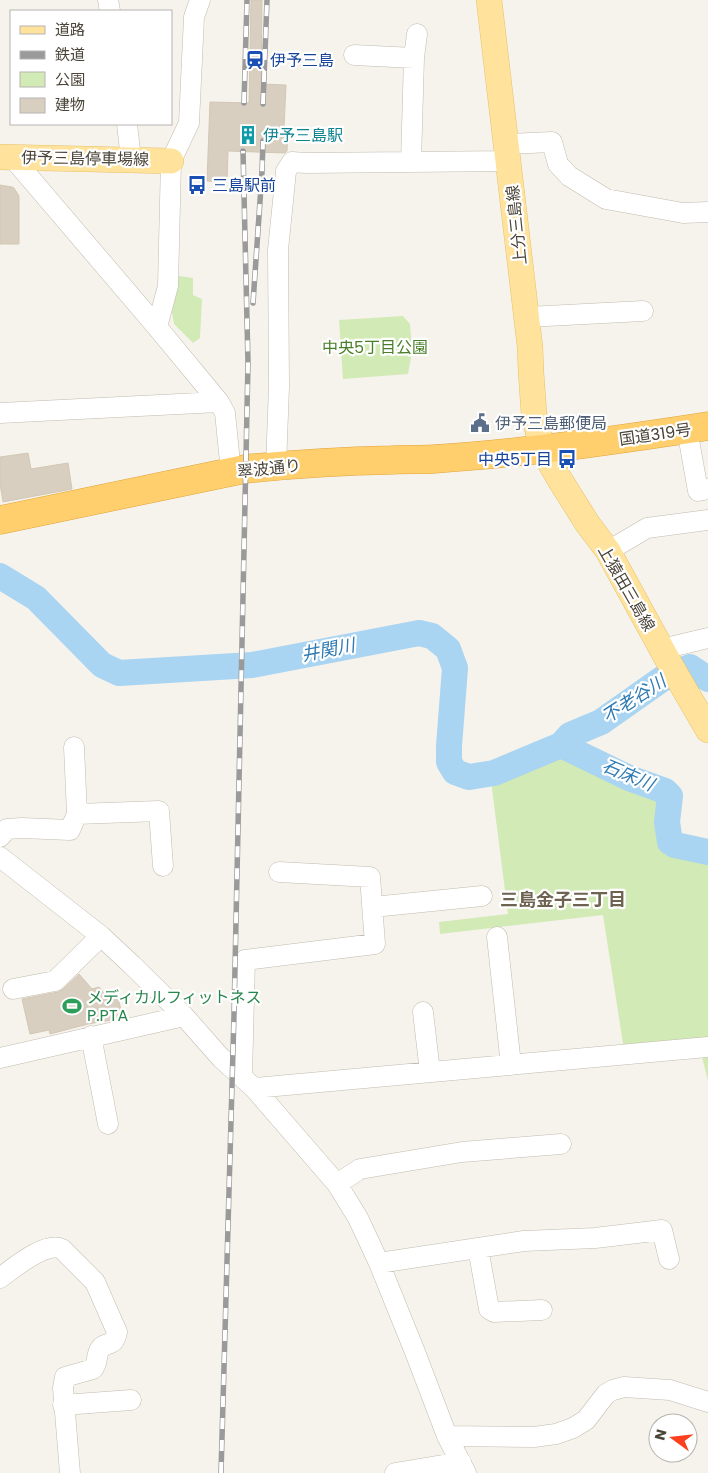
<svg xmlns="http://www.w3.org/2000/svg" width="708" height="1473" viewBox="0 0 708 1473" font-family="Poppins,'Noto Sans JP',sans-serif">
<rect width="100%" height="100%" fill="#f6f3ec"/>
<!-- green -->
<path fill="#d2eab5" d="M179,276L193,278V295L202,299L200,338L193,343L174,324L172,312Z
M403,316L410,324L412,352L408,374L343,379L339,320Z
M563,752L607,773L658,791L663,797L665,842L673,852L708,860V1081L701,1053L624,1050L603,915L440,934L439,922L508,914L491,781Z"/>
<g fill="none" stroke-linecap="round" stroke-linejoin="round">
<!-- river -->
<path stroke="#a9d4f2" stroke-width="26" d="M0,576L36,598L102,665L119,673L252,665L419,633L432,636L448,649L455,668L449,746V762L455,772L469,777L494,773L561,745L570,735L601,722L662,679L690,667L708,679
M561,745L629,778L665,791L670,796L667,822L670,842L675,845L708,852"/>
</g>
<!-- building -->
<path fill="#d8cfc1" stroke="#d3c7b4" d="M251,0H262L261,84L286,85L284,128H288L287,151L285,153L228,151L227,182L207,181L210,102L249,103Z
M0,185L12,187L14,188L19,196V244H0Z
M28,453L31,469L68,463L72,489L3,502L0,484V457Z
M79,974L92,989L99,987L104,993L116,990L123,1018L88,1024L50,1034L49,1030L30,1034L22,999L58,992L63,989Z"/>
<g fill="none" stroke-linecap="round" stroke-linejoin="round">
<!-- minor casing -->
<g stroke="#c2bbae" stroke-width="21">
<path id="minor" d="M108,0L110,11
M354,55L414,58
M127,124L131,159
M507,144L552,142L558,164L569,176L606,199L683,213L708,212
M12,157L157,327L219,402L225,413L231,472
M411,162L414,58L417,34
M527,317L643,311
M157,327L168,286L171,161L189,123L194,17L200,0
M0,413L219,402
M687,429L698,491L708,489
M276,466L279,387L278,250L286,171L292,162L306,163L509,161
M608,551L647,528L708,520
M662,649L708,638
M74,747L77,814
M0,837L7,829L22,828L70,830L77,814L159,811L163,866
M0,857L101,936L132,965L184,1016L221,1058L254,1088L337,1184L358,1218L379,1263L415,1352L447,1436L466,1473
M373,907L482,896
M497,937L511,1065
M13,989L55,981L101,936
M423,1012L430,1072
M91,1036L108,1124
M0,1058L184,1016
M242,1076L245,960L375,944L370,877L279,872
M254,1088L708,1047
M337,1184L360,1169L462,1152L561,1144
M478,1248L489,1309L494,1312L542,1310
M379,1263L524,1241L595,1238L662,1230L669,1259
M0,1278C14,1268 45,1241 62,1249L95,1282L117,1332C114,1349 106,1340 100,1349C96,1355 98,1363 93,1369L65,1377L63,1388L70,1473
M63,1405L131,1400
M447,1436L534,1437L556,1434L573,1428L586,1420L606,1394L613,1390L624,1387L670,1390L708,1402
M395,1473L461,1462"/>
</g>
<!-- major casing -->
<g stroke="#e6c16a" stroke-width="26">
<path id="major" d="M489,0L530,347L531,372L534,414L542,449L560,480L587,523L608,551L671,666L708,730
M0,157L171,161"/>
</g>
<!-- highway casing -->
<g stroke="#e0a43c" stroke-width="29">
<path id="highway" d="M0,520L245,469C294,464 343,461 392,460C406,459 420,460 434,459C526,453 617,440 708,426"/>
</g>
<!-- minor -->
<use href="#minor" stroke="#fff" stroke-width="20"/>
<!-- major -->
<use href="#major" stroke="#ffe39c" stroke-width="25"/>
<!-- highway -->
<use href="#highway" stroke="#ffcf6e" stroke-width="28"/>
<!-- rail casing -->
<g stroke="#9a9a9a" stroke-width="5.5">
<path id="rail" d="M244,103L247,0
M263,104L267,0
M253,303L262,172L263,141
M221,1473L234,1015L248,363L243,151"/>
</g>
<!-- rail -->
<use href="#rail" stroke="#fff" stroke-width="4" stroke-dasharray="11" stroke-linecap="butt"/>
</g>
<!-- icons -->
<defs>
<g id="station-bare" transform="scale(1.5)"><path d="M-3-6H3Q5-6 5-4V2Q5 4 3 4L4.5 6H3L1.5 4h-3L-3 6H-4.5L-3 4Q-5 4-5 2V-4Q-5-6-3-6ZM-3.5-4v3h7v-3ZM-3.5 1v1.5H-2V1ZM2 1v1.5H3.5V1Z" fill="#1a4fb4" stroke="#fff" stroke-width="2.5" paint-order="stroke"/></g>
<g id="building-bare" transform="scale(1.5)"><path d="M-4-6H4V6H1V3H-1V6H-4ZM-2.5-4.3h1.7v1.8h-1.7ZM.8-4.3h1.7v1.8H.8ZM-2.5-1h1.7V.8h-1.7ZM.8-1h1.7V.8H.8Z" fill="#0f9aa8" stroke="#fff" stroke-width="2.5" paint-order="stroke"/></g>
<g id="bus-bare" transform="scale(1.5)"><path d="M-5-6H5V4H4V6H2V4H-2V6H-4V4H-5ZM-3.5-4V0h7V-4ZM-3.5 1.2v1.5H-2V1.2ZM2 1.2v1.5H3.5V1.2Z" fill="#1a4fb4" stroke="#fff" stroke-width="2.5" paint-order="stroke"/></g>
<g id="civic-bare" transform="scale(1.5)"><path d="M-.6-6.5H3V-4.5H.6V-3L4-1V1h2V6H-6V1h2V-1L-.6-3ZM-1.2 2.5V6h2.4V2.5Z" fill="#5c6f8a" stroke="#fff" stroke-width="2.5" paint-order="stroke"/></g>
<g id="stadium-bare" transform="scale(1.5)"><path d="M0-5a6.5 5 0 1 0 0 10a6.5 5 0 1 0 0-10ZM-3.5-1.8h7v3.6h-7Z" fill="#2e9e5b" stroke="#fff" stroke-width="2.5" paint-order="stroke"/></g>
</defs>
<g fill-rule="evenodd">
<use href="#station-bare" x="255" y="60"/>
<use href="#building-bare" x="248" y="135"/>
<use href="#bus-bare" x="197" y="185"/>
<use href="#civic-bare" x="480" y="423"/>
<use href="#bus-bare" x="567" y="459"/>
<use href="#stadium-bare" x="72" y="1006"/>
</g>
<g text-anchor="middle" stroke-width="4.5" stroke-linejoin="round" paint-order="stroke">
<!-- transit labels -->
<g font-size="16" fill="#164399" stroke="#fff" text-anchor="start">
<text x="270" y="66">伊予三島</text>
<text x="212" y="191">三島駅前</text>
<text x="552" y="465" text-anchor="end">中央5丁目</text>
</g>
<!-- culture labels -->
<g font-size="16" fill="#0d838f" stroke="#fff" text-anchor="start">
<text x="263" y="141">伊予三島駅</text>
</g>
<!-- street labels -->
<g font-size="16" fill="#4b4439" stroke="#fff">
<text transform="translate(85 158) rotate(1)" y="6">伊予三島停車場線</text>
<text transform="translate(516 225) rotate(-96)" y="6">上分三島線</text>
<text transform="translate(655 434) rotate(-8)" y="6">国道319号</text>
<text transform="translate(269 468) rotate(-6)" y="6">翠波通り</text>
<text transform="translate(627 588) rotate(60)" y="6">上猿田三島線</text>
</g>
<!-- park labels -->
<g font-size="16" fill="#4a7f2a" stroke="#fff">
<text x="375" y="353">中央5丁目公園</text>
</g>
<!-- service labels -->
<g font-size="16" fill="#4e5e75" stroke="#fff" text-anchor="start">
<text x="495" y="429">伊予三島郵便局</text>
</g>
<!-- leisure labels -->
<g font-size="16" fill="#27864d" stroke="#fff" text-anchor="start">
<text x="87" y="1003">メディカルフィットネス<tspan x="87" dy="18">P.PTA</tspan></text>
</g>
<!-- water labels -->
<g font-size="18" font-style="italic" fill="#2e7ab2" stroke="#fff">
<text transform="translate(328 650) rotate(-11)" y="6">井関川</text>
<text transform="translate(634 699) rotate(-33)" y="6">不老谷川</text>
<text transform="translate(628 775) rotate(23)" y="6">石床川</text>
</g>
<!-- neighbourhood labels -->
<g font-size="18" font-weight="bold" fill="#6e6250" stroke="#fff">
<text x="563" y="906">三島金子三丁目</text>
</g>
</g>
<!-- legend -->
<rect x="10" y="10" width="162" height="115" fill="#ffffff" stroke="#b7b4b0"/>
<rect x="20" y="26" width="25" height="8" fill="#ffe39c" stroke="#b7b4b0"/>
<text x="55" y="35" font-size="15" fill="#4b4439">道路</text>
<rect x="20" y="51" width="25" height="8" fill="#9a9a9a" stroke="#b7b4b0"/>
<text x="55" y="60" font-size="15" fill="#4b4439">鉄道</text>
<rect x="20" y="72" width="25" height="15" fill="#d2eab5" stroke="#b7b4b0"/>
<text x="55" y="85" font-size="15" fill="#4b4439">公園</text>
<rect x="20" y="98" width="25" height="15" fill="#d8cfc1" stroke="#b7b4b0"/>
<text x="55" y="110" font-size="15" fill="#4b4439">建物</text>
<!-- north arrow -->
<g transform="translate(673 1438) rotate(285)"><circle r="24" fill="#ffffff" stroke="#b7b4b0"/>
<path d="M0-4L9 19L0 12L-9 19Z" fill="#fc3f1d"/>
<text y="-8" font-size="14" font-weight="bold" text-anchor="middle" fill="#4b4439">N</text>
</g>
</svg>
